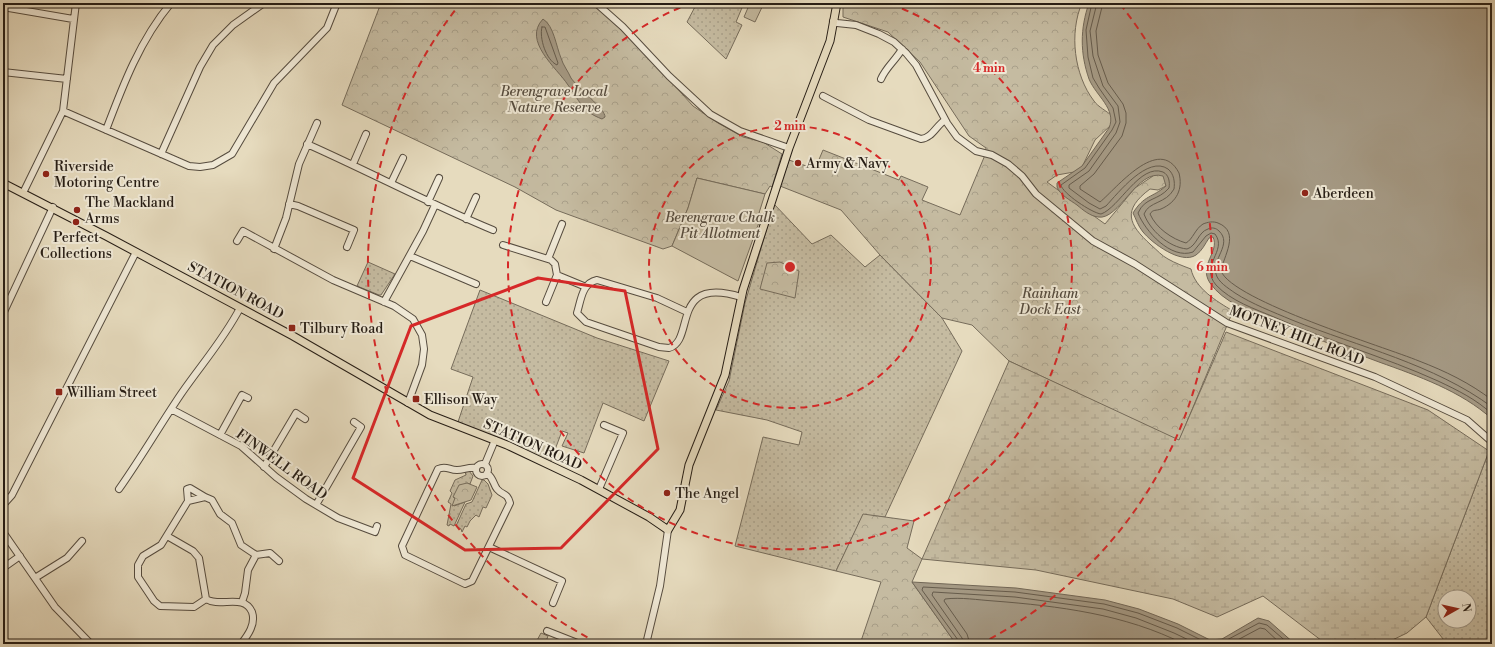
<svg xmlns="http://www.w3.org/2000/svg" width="1495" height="647" viewBox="0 0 1495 647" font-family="'Libre Bodoni',serif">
<defs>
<pattern id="grass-dots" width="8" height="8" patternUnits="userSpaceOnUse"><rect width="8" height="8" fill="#c5bba1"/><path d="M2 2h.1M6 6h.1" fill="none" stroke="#a9a08a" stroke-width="1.8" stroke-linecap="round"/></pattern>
<pattern id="forest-crowns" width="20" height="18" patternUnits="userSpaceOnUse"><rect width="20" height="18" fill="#c5bba1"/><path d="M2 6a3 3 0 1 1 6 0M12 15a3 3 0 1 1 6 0" fill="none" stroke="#a9a08a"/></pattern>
<pattern id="wetland-marsh" width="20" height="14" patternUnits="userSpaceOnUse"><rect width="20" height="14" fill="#c5bba1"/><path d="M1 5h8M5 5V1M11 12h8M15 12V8" fill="none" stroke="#a9a08a"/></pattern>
</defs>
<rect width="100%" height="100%" fill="#e6dbbe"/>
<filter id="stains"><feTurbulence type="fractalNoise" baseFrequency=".005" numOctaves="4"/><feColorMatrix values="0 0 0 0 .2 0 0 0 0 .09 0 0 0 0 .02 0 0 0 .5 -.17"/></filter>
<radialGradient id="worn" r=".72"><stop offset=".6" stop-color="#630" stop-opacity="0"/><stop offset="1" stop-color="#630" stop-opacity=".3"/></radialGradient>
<!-- grass -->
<path fill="url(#grass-dots)" stroke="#766c5b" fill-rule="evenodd" d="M697,3H744L736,22L742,25L726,59L687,22Z
M774,204L812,244L831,235L865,267L880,255L942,318L962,351L885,517L863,515L836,571L735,546L763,437L799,445L802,432L767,420L716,410L729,381L745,303Z
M368,262L395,274L381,295H379L357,286Z
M480,290L597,338L669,361L644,421L603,403L584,453L562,446L568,433L562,431L550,463L458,422L473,377L451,369Z
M1489,451L1492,454V644H1447L1426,617ZM1445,597H1469V621H1445Z
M469,471L473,476L470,484L467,483L453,497L455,498L454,506L465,502L454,526L450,524L449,526L447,525L451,504L448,502L452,493L450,491L455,480L466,475L465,472Z
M482,480H484L488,484L492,495L486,508L483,507L479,517L476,515L470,521L467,527L465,526L462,532L461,529L456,526L466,504L472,502Z"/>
<!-- forest -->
<path fill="url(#forest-crowns)" stroke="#766c5b" d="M381,3H593L645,53L693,106L718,123L743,137L763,142L782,154L772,187L770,186L765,194L697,178L688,208L672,246L663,249L556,210L515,187L342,105Z
M843,3H1082C1069,33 1074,75 1094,101C1098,107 1107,111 1112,116L1111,125L1095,140L1082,167L1074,172L1057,175L1047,182L1105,224L1135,188L1159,172L1165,174L1166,186L1158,190L1150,189C1122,210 1128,224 1151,245C1157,250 1162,256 1168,259C1175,263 1183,266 1191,269C1195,288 1216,301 1233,311L1179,441L1009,361L972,325L942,318L880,255L841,210L780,186L789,160L815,169L823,150L899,180L901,176L928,187L922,200L960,215L985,155L986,148L969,136L920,62L888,32L843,17Z
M780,262L799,271L795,298L760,289L767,263Z
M467,483L477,487L471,500L452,506L455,498L453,497L459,485Z
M863,514L914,521L907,548L922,559L912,582L956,644H860L881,582L836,571Z"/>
<!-- wetland -->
<path fill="url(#wetland-marsh)" stroke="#766c5b" d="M1226,332L1428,410L1489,451L1426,617L1407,633L1384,644H1326L1263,596L1217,617L1173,599L1036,570L922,559L1009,361L1179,440Z"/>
<!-- garden -->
<path fill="#c5bba1" stroke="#766c5b" d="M750,3H764L755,22L744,17Z
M697,178L765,194L759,213L762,214L738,281L672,246L688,208Z
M541,633L548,636L545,644H535Z"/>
<!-- water -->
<path fill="#a59a85" stroke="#726858" d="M1089,3H1492V419C1461,391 1418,376 1379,362C1342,348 1305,335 1269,320C1249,311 1223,302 1210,283C1198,265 1220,252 1213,237L1209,238C1205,244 1202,251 1196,255C1181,265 1152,243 1143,232C1138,226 1136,219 1133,213C1144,195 1152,198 1166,186L1163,176C1137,168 1119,221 1098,217C1090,216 1083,210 1077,205C1070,200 1060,195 1057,187V183L1082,166L1109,128C1117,109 1096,96 1089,79C1080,53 1080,29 1089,3Z
M543,19C554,26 556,46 561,58C563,65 568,71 571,78C577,87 606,110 605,117L602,119C581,111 580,101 568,85C557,68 522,41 543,19Z
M912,582L1016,588L1105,600L1139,609L1178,624L1210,640L1222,639L1258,618L1269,621L1295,644H956Z"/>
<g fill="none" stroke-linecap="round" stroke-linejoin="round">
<!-- shore -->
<path stroke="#665c4d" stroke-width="1" d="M1092,3L1086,30L1088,57L1093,78L1099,88L1113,108L1116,122L1112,130L1085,168L1061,185C1062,193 1092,213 1101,214C1119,208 1140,163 1163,172C1169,175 1170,182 1169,188C1158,201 1145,197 1138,213C1145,231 1171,260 1193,252L1206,236L1211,233L1215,234C1228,251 1199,265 1216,285C1231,301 1255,309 1274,317C1328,341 1385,357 1438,381C1457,390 1476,399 1492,414
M1097,3L1090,31L1093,56L1103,86L1118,106L1120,122L1116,133L1089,171L1069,185V188L1089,203L1100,209L1106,206C1118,193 1148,155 1168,169C1174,174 1175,182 1174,189C1166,204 1149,201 1144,214C1150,230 1168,247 1187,249C1197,246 1198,232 1208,229C1212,227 1216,228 1219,231C1233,244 1211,260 1216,274C1218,282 1228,288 1235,293C1252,304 1273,312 1292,320C1359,347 1434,364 1492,407
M1103,3L1096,31L1098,55L1108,83L1123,104L1126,113V123L1122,136L1094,174L1080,186V189L1100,202C1116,189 1159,134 1179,173C1183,189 1177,202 1161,209C1156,211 1153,209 1150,214C1156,228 1172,239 1186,243C1193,239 1195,229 1203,224C1208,222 1213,221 1218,223C1241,232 1223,257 1221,271C1233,301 1385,347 1419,361C1445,371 1470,383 1492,400
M542,27H545L558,63L557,65C546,60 539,38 542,27Z
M959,644L958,640L922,590L923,587L1015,592L1104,604L1138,613L1177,628L1209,644
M964,644L962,638L932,595L933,592L1015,597L1103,609L1136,618L1174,633L1197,644
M970,644L967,634L944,601L945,599C961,597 978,600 994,601C1058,606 1125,614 1184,644
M1211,644L1223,642L1259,623L1267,625L1289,644
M1230,644L1260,628L1265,629L1281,644"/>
<!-- minor casing -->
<g stroke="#564c3f" stroke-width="8">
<path id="minor" d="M596,3L623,27L669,76L710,114L740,131L789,148
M3,7L73,19
M833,21L837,23L856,25L879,34L894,42L906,53L916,65L947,123L957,137L976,151L992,155L1008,164L1022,176L1036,194L1093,241L1135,264L1227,323L1375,377L1467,420L1492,442
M3,72L67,79
M881,79C886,67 896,60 902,49
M823,96L869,120L921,139C932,138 936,126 945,120
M63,111L189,166L200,167L213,165L232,154L274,83L327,28L337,3
M106,130C123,85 140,40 171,3
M307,144C370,172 430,204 493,230
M161,154L200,67L213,45L233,25L264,3
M353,164L366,134
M391,183L403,158
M23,193L63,111L76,3
M428,202L439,178
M289,204L298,206L354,230L347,247
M466,219L476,197
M237,241L243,231L333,280L394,306L413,319L422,335L424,349L422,365L408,403
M503,245L551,260L555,264L557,275L586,287
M274,249L286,218L299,164L317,123
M410,256L476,284
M548,259L562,224
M384,302L423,231L435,205
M546,302L557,275
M687,312L657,298L597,280C582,283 581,300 577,313L586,322L659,347L669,348C696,341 669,275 741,297
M3,314L53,207
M171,409L241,446L276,477L306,499L338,518L375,532L377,526
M220,435L242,395L248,398
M476 470a6 6 0 1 1 12 0a6 6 0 1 1-12 0Z
M485,464L495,440
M264,467L296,413L305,419
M476,468C468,467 464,470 457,470C449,470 446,465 438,469L402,546L405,555L465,584L472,581L510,503C507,492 503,496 497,489C493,484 494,479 487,473
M119,489C141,458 160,425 181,394C201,365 224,339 240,308
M599,489L623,433L604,425
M188,501L187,489L190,488L205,497
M3,505L12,495L136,252
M316,505L361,427L354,422
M3,532L55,607L91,644
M167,536L193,551L199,558L206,599C220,608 244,593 252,612C256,624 248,635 241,644
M489,547L562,581L553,603
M256,555L270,553L279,561
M3,568L20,556
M35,578L67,558L82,541
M206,599L194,607L160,606L154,601L138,577V565L143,556L161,545L188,501L205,497L212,500L220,514L232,523L241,545L256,555L248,570L245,593L242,602
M547,631L580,644
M626,644V643
M646,644L660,586L668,530"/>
</g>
<!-- major casing -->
<g stroke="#261d15" stroke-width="9">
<path id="major" d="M3,183L106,236L293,336L430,415L507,445L581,480L649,517L668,530L680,510L689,465L725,375L743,290L789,148L830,41L837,3"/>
</g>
<!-- minor -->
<use href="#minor" stroke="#efe8d5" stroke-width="6"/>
<!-- major -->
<use href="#major" stroke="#e6dbbe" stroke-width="7"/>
</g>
<!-- marked area -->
<path fill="none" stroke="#d62828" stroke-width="3" stroke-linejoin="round" d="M538,278L625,291L658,449L561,548L465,550L353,478L411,326Z"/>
<!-- distance rings -->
<g fill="none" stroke="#d62828" stroke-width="2" stroke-dasharray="7 5">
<circle cx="790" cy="267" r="141"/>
<path d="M891 4A282 282 0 1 1 689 4"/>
<path d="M598 643A422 422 0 0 1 460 4M1120 4A422 422 0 0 1 982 643"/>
</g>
<!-- markers -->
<g fill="#8f2418" stroke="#efe8d5" stroke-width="1.5">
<circle cx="798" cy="163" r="4"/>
<circle cx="46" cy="174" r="4"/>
<circle cx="1305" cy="193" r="4"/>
<circle cx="77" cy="210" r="4"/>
<circle cx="76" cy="222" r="4"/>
<rect x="288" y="324" width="8" height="8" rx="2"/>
<rect x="55" y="388" width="8" height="8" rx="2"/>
<rect x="412" y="395" width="8" height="8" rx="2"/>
<circle cx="667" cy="493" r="4"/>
</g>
<g text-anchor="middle" stroke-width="4" stroke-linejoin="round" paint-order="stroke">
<!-- park labels -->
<g font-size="14" font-style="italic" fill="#564c3f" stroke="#efe8d5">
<text x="554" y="96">Berengrave Local<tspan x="554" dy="16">Nature Reserve</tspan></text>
<text x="720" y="222">Berengrave Chalk<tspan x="720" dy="16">Pit Allotment</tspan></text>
<text x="1050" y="298">Rainham<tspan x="1050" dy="16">Dock East</tspan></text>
</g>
<!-- poi labels -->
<g font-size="14" fill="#261d15" stroke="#efe8d5" text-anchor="start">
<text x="806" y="168">Army &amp; Navy</text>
<text x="54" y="171">Riverside<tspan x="54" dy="16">Motoring Centre</tspan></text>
<text x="1313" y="198">Aberdeen</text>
<text x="85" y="207">The Mackland<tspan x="85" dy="16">Arms</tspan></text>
<text x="76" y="242" text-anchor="middle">Perfect<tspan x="76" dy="16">Collections</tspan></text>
<text x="300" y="333">Tilbury Road</text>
<text x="67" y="397">William Street</text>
<text x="424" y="404">Ellison Way</text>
<text x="675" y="498">The Angel</text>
</g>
<!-- street labels -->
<g font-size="14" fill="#261d15" stroke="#efe8d5">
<text transform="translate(236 290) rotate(28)" y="5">STATION ROAD</text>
<text transform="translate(1297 335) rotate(21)" y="5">MOTNEY HILL ROAD</text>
<text transform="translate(533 444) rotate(24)" y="5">STATION ROAD</text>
<text transform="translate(282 464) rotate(36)" y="5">FINWELL ROAD</text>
</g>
</g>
<circle cx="790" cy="267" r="6" fill="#d62828" stroke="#efe8d5" stroke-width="2"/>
<g font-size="12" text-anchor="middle" font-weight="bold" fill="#d62828" stroke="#efe8d5" stroke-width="4" stroke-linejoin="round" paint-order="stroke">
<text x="989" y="72">4 min</text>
<text x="790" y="130">2 min</text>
<text x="1212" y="271">6 min</text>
</g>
<!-- margin -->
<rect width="1495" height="647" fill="none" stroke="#e6dbbe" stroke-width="16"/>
<rect x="4" y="4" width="1487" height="639" fill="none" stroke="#261d15" stroke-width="2"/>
<rect x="8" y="8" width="1479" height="631" fill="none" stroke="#261d15"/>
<!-- north arrow -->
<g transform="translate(1457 609) rotate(82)"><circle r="19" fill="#efe8d5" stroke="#9f9788"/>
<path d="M0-3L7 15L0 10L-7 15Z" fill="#8f2418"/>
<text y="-6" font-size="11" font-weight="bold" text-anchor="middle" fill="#261d15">N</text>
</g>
<rect width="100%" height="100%" filter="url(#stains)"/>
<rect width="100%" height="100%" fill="url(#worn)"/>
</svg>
